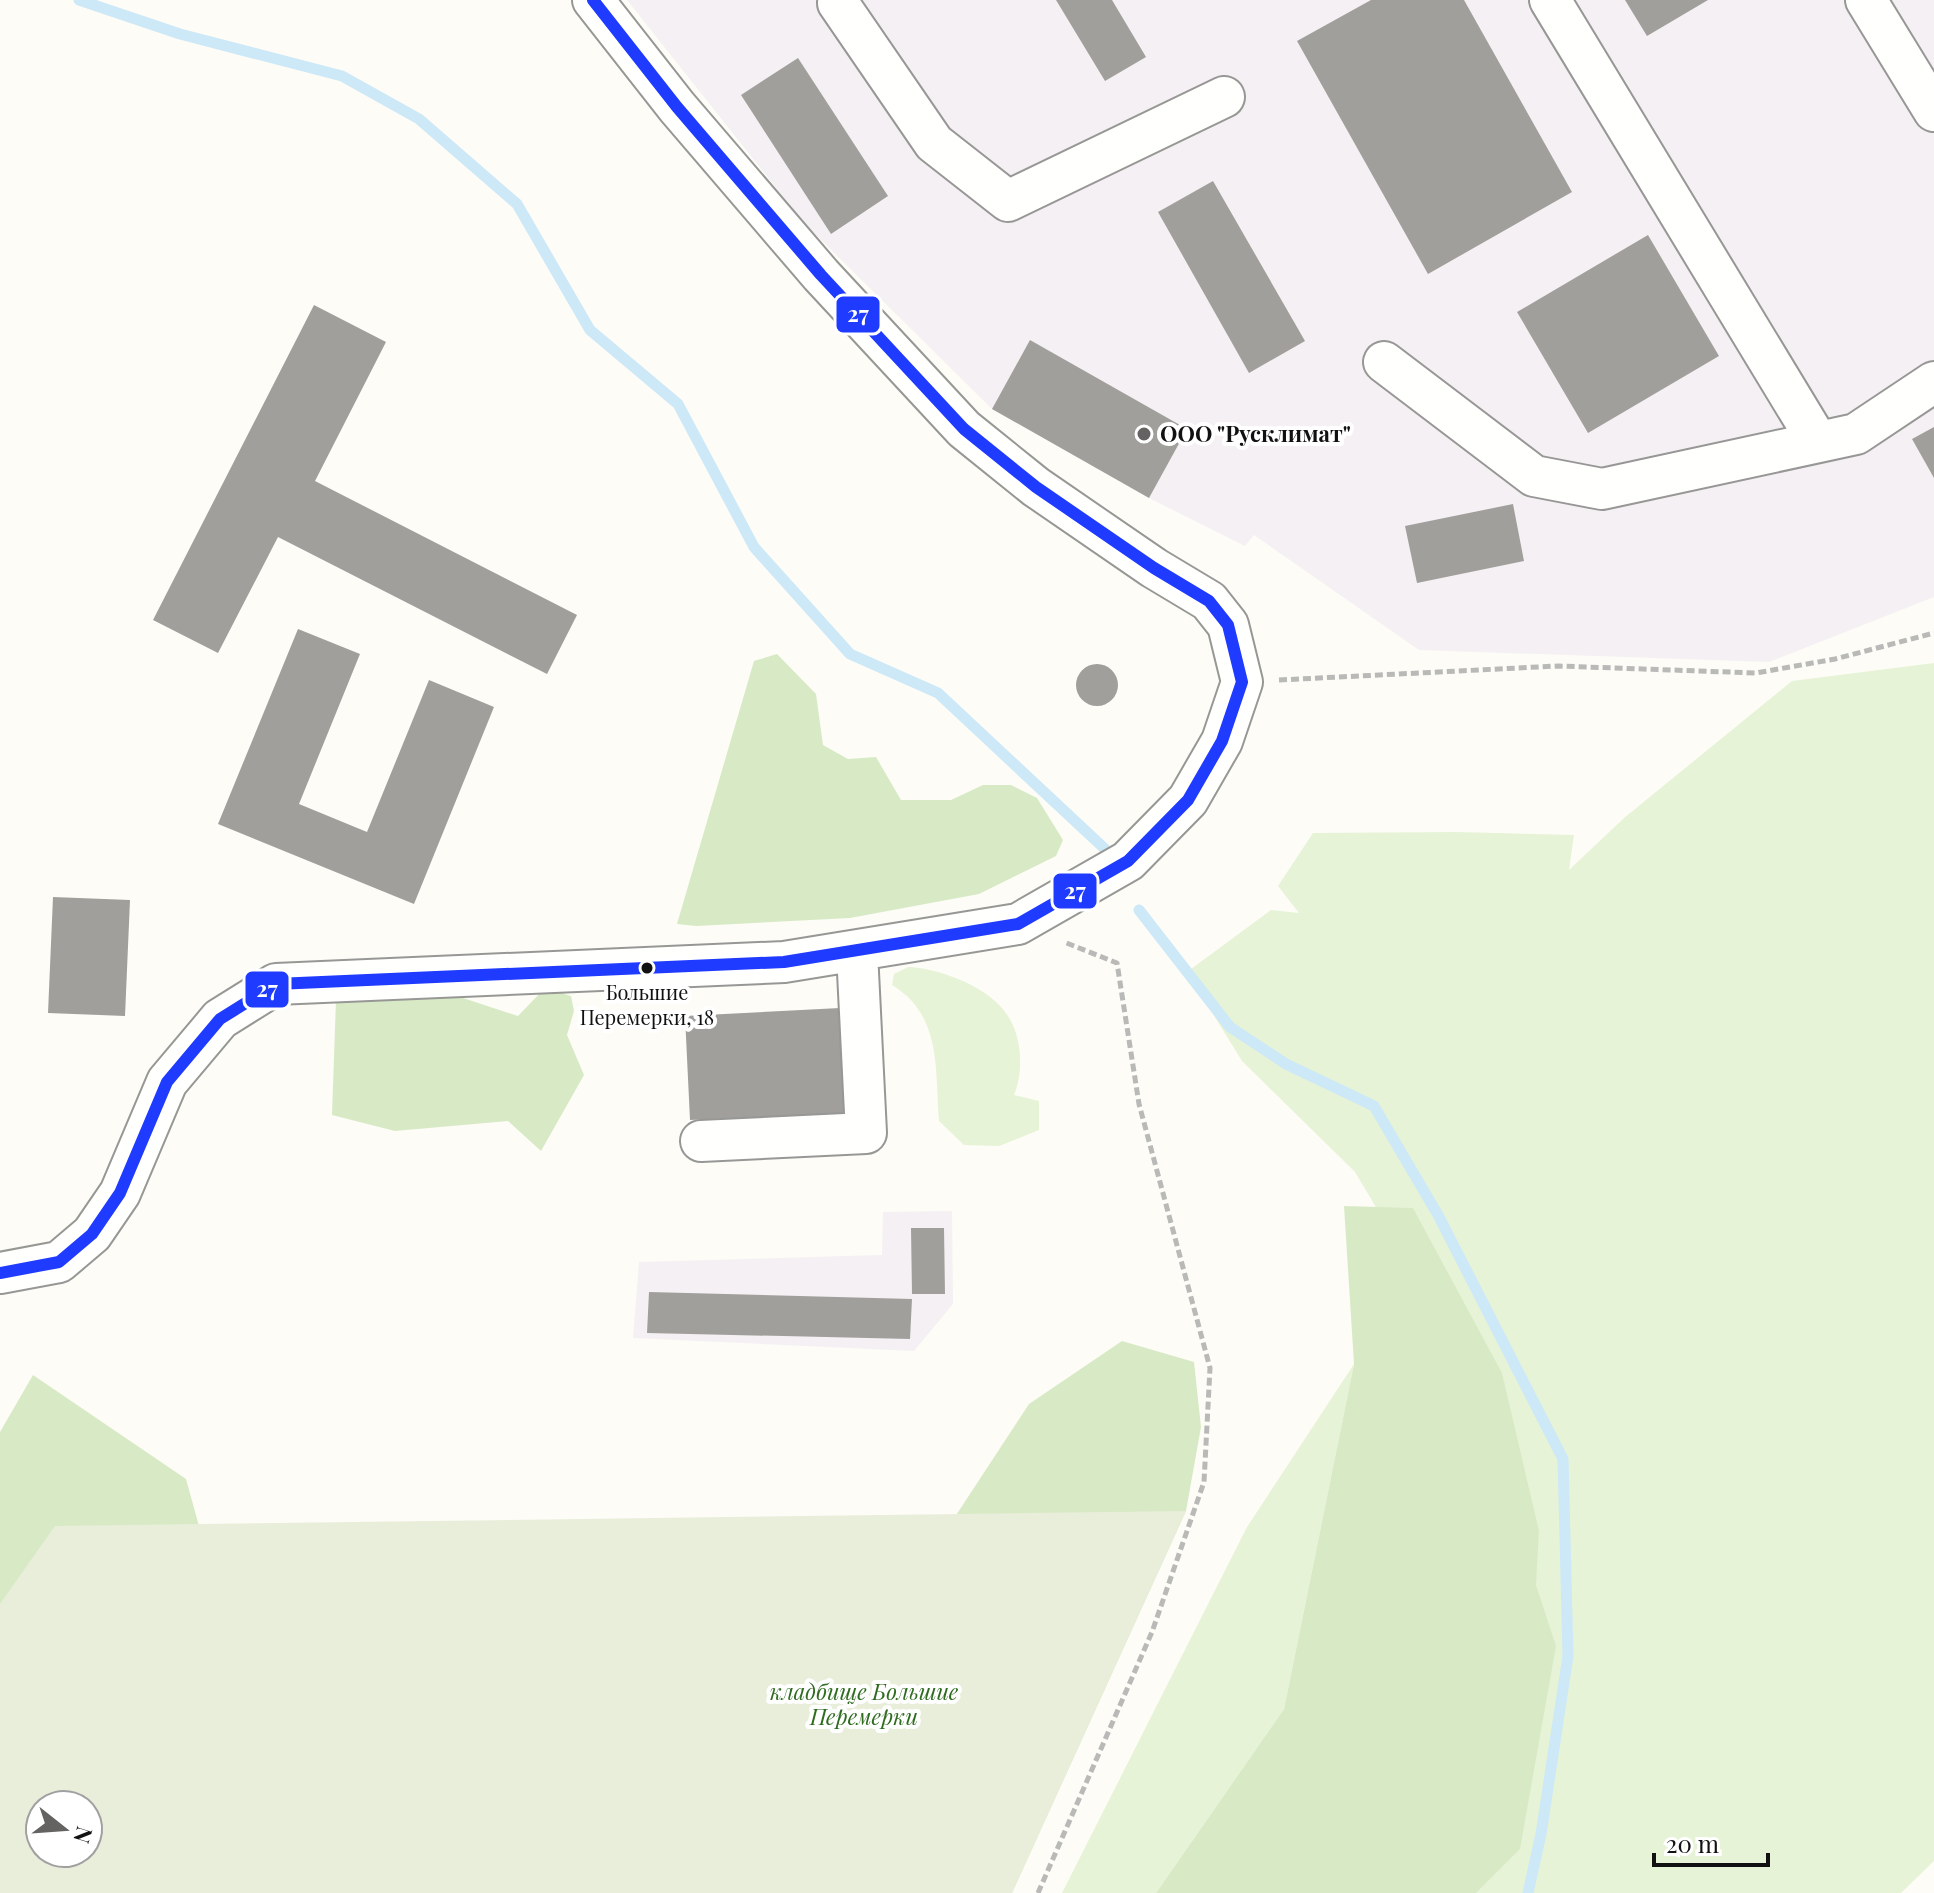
<svg xmlns="http://www.w3.org/2000/svg" width="1934" height="1893" viewBox="0 0 1934 1893" font-family="'Playfair Display',serif">
<rect width="100%" height="100%" fill="#fdfcf7"/>
<!-- industrial -->
<path fill="#f5f0f3" d="M627,0H1934V597L1769,662L1419,650L1254,535L1245,546L1149,498L992,409L805,224Z
M952,1211L953,1304L914,1351L633,1338L639,1262L882,1255L883,1212Z"/>
<!-- green -->
<path fill="#e7f3d7" d="M1934,663V1861L1901,1893H1424L1497,1410L1355,1172L1242,1061L1187,972L1271,910L1299,913L1278,886L1313,833L1457,832L1574,835L1569,870L1624,818L1792,681Z
M908,967C937,968 980,984 1000,1006C1022,1028 1025,1068 1014,1095L1039,1101V1130L999,1146L964,1145L939,1121C935,1070 942,1015 892,985L894,974Z
M1354,1364L1284,1709L1156,1893H1062L1247,1527Z"/>
<!-- forest -->
<path fill="#d8eac5" fill-rule="evenodd" d="M777,654L816,694L823,745L848,759L876,757L901,800H951L983,785H1011L1037,798L1063,840L1056,856L979,894L850,918L696,926L677,924L754,661Z
M545,988L571,996L574,1011L567,1035L584,1075L541,1151L508,1121L395,1131L332,1115L336,1000L457,996L518,1016Z
M1344,1206L1413,1208L1502,1373L1539,1531L1536,1585L1556,1646L1520,1849L1476,1893H1156L1284,1709L1354,1364Z
M1122,1341L1194,1362L1201,1427L1186,1511L1012,1893H0V1432L33,1375L186,1479L212,1573L884,1625L1029,1404ZM40,1805H88V1853H40Z"/>
<!-- cemetery -->
<path fill="#e9eedb" fill-rule="evenodd" d="M1186,1511L1012,1893H0V1604L55,1526ZM40,1805H88V1853H40Z"/>
<g fill="none" stroke-linecap="round" stroke-linejoin="round">
<!-- stream -->
<path stroke="#cde8f7" stroke-width="11" d="M79,0L180,34L342,76L419,119L517,204L590,330L678,404L754,547L850,654L938,693L1105,849
M1139,910L1230,1027L1286,1064L1374,1106L1438,1215L1563,1459L1568,1656L1541,1834L1528,1893"/>
</g>
<!-- building -->
<path fill="#a19f9c" d="M1056,0H1112L1146,57L1105,81Z
M1371,0H1464L1572,192L1428,274L1297,41Z
M1625,0H1708L1647,36Z
M798,58L888,196L831,234L741,95Z
M1213,181L1305,341L1249,373L1158,212Z
M1648,235L1719,356L1588,433L1517,312Z
M314,305L386,342L315,481L577,615L547,674L278,537L218,653L153,620Z
M1030,340L1187,429L1149,498L992,409Z
M1934,427V478L1912,439Z
M1513,504L1524,561L1417,583L1405,526Z
M298,629L360,654L299,804L367,832L429,680L494,707L414,904L218,824Z
M1076 685a21 21 0 1 1 42 0a21 21 0 1 1-42 0Z
M53,897L130,900L125,1016L48,1013Z
M840,1008L845,1113L690,1120L685,1016Z
M911,1228H944L945,1294H912Z
M649,1292L912,1299L910,1339L647,1333Z"/>
<g fill="none" stroke-linecap="round" stroke-linejoin="round">
<!-- minor casing -->
<g stroke="#979795" stroke-width="44">
<path id="minor" d="M840,0L838,3L934,143L1008,201L1224,97
M1550,0L1818,442
M1866,0L1934,111
M1384,362L1534,476L1602,489L1856,434L1934,382
M701,1141L866,1133L857,952
M0,1273L59,1262L92,1234L120,1193L167,1082L220,1019L276,984L784,962L1018,924L1128,861L1188,800L1222,741L1242,682L1228,625L1209,601L1154,568L1036,487L964,429L821,275L677,107L593,0"/>
</g>
<!-- path -->
<path stroke="#b9b9b8" stroke-width="5" stroke-dasharray="8 4" stroke-linecap="butt" d="M1279,680L1558,666L1756,673L1835,659L1934,633
M1038,1893L1152,1632L1204,1482L1210,1368L1139,1104L1117,963L1064,942"/>
<!-- minor -->
<use href="#minor" stroke="#fffffe" stroke-width="40"/>
<!-- bus-1 casing -->
<g stroke="#fff" stroke-width="18">
<path id="bus-1" d="M0,1273L59,1262L92,1234L120,1193L167,1082L220,1019L276,984L784,962L1018,924L1128,861L1188,800L1222,741L1242,682L1228,625L1209,601L1154,568L1036,487L964,429L821,275L677,107L593,0"/>
</g>
<!-- bus-1 -->
<use href="#bus-1" stroke="#1f3bff" stroke-width="12"/>
</g>
<!-- markers -->
<circle fill="#646362" stroke="#fff" stroke-width="3" cx="1144" cy="434" r="8"/>
<circle fill="#111" stroke="#fff" stroke-width="3" cx="647" cy="968" r="7"/>
<g text-anchor="middle" stroke-width="8" stroke-linejoin="round" paint-order="stroke">
<!-- bus labels -->
<g font-size="20" fill="#111" stroke="#fff">
<text x="647" y="1000">Большие<tspan x="647" dy="25">Перемерки, 18</tspan></text>
</g>
<!-- poi labels -->
<g font-size="22" font-weight="bold" fill="#111" stroke="#fff" text-anchor="start">
<text x="1160" y="442">ООО "Русклимат"</text>
</g>
<!-- park labels -->
<g font-size="22" font-style="italic" fill="#2f6b1f" stroke="#fff">
<text x="864" y="1700">кладбище Большие<tspan x="864" dy="25">Перемерки</tspan></text>
</g>
</g>
<g stroke="#fff" stroke-width="3">
<rect x="835" y="295" width="46" height="39" rx="8" fill="#1f3bff"/>
<rect x="1052" y="872" width="46" height="38" rx="8" fill="#1f3bff"/>
<rect x="244" y="970" width="46" height="39" rx="8" fill="#1f3bff"/>
</g>
<g font-size="22" text-anchor="middle" font-weight="bold" fill="#fff">
<text x="858" y="322">27</text>
<text x="1075" y="899">27</text>
<text x="267" y="997">27</text>
</g>
<!-- north arrow -->
<g transform="translate(64 1829) rotate(107)"><circle r="38" fill="#ffffff" stroke="#a0a0a0" stroke-width="2"/>
<path d="M0-6L14 30L0 20L-14 30Z" fill="#646362"/>
<text y="-12" font-size="22" font-weight="bold" text-anchor="middle" fill="#111111">N</text>
</g>
<!-- scale -->
<path d="M1654 1853v12h114v-12" fill="none" stroke="#111111" stroke-width="4"/>
<text x="1666" y="1853" font-size="24" fill="#111111" stroke="#ffffff" stroke-width="6" paint-order="stroke">20 m</text>
</svg>
